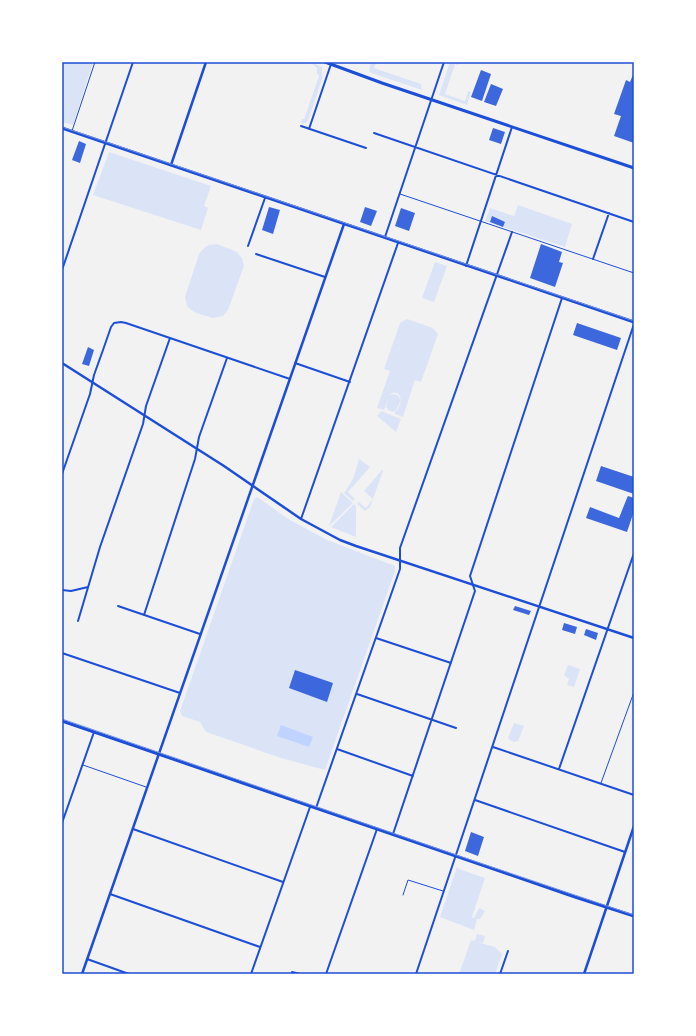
<svg xmlns="http://www.w3.org/2000/svg" width="696" height="1036" viewBox="0 0 696 1036" font-family="Roboto,sans-serif">
<rect width="100%" height="100%" fill="#f2f2f2"/>
<!-- green -->
<path fill="#dbe4f7" d="M62,62H93L73,125L62,122Z
M310,62L322,67V76H323L308,121L303,124L301,123L302,119H304L319,76L317,74V68Z
M371,62H376L374,68L421,84L422,90L371,73L369,71Z
M450,62H460L458,65L455,64L445,94L465,101L468,91L471,92L467,105L439,95Z
M109,152L211,186L204,206L208,208L201,230L93,195Z
M518,205L572,224L565,247L485,221L490,208L514,216Z
M217,244L237,252L242,258L244,266L228,310L223,316L213,318L196,313L190,309L187,306L185,297L199,254L205,247L209,245Z
M435,262L447,266L434,302L422,298Z
M407,319L433,328L438,334L421,382L415,380L403,417L395,414V412C403,406 403,388 390,394L384,410L377,408L390,371L384,369L400,323Z
M391,394L397,395C403,399 399,405 396,410L393,412L388,410L386,407L389,396Z
M381,411L401,419L396,432L377,416Z
M359,459L370,467L348,492L355,499L353,501L344,493L353,479Z
M382,470L383,471L370,507L365,511L357,504L359,502L366,508L373,499L364,491Z
M341,492L353,503L329,526Z
M257,497L290,520L327,540L395,566V571L325,770L281,758L206,732L200,722L182,716L180,711L254,499Z
M354,504L356,506V537L331,527Z
M568,665L580,669L574,687L567,685L569,679L564,675Z
M514,723L524,726L518,741L515,742L511,741L508,738Z
M457,867L459,869L485,878L472,917L474,918L479,908L485,911L480,919H477L474,930L440,917Z
M477,934L485,936L483,943L477,942L495,947L502,954L495,974H459L471,940L475,941Z"/>
<!-- water -->
<path fill="#bfd3fe" d="M281,725L313,737L309,747L277,736Z"/>
<!-- building -->
<path fill="#3d67dc" d="M481,70L491,74L482,101L471,97Z
M634,72V143L614,136L621,116L614,114L626,80L630,82Z
M491,84L503,89L496,106L484,102Z
M493,128L505,132L501,144L489,140Z
M79,141L86,144L80,163L72,160Z
M269,207L280,210L273,234L262,230Z
M365,207L377,211L371,226L360,222Z
M401,208L415,213L409,231L395,226Z
M492,216L505,222L503,227L490,222Z
M541,244L562,252L559,262L563,263L555,287L530,278Z
M577,323L621,338L617,350L573,335Z
M88,347L94,350L89,366L82,364Z
M601,466L634,477V494L596,481Z
M628,496L634,498V511L627,532L586,518L590,507L619,518L627,498Z
M515,606L531,611L529,615L513,610Z
M564,623L577,627L575,634L562,630Z
M586,629L598,633L596,640L584,635Z
M295,670L333,683L327,702L289,688Z
M471,832L484,837L478,856L465,851Z"/>
<g fill="none" stroke-linecap="round" stroke-linejoin="round">
<!-- service -->
<path stroke="#1d4ed8" stroke-width="1" d="M72,131L95,62
M400,194L634,273
M83,765L146,787
M601,783L634,692
M403,895L408,880L443,891"/>
<!-- minor -->
<path stroke="#1d4ed8" stroke-width="2" d="M301,126L366,148
M309,129L331,64
M374,133L634,222
M385,237L444,62
M248,246L265,198
M256,254L325,277
M593,259L609,213
M466,266L512,127
M62,270L133,62
M295,363L350,382
M62,474L90,394L94,375L103,350L111,327L114,323L121,322L126,323L290,379
M301,519L398,243
M62,590L71,591L88,587
M118,606L200,634
M144,615L195,459L199,437L227,358
M78,621L100,547L143,424L146,406L170,338
M376,638L451,663
M62,653L180,693
M357,694L456,728
M493,747L634,795
M337,749L413,776
M559,769L634,553
M475,800L625,852
M316,808L400,569V548L512,232
M62,823L94,732
M133,829L283,882
M393,834L475,591L470,576L562,298
M110,894L260,947
M87,959L129,974
M292,972L300,974
M251,974L310,807
M326,974L377,829
M416,974L634,324
M500,974L508,951"/>
<!-- tertiary -->
<path stroke="#1d4ed8" stroke-width="2.5" d="M171,165L206,62
M62,363L224,466L301,519L340,540L356,546L634,638
M82,974L344,224
M584,974L634,826"/>
<!-- secondary -->
<path stroke="#1d4ed8" stroke-width="3" d="M62,128L634,322
M62,721L575,897L634,916"/>
<!-- primary -->
<path stroke="#1d4ed8" stroke-width="3" d="M325,62L382,83L634,168"/>
<!-- tram -->
<path stroke="#7290e2" stroke-width="1" d="M62,127L634,321
M62,719L468,859L634,915"/>
</g>
<!-- border -->
<rect width="696" height="1036" fill="none" stroke="#ffffff" stroke-width="126"/>
<rect x="63" y="63" width="570" height="910" fill="none" stroke="#1d4ed8" stroke-width="1.5"/>
</svg>
